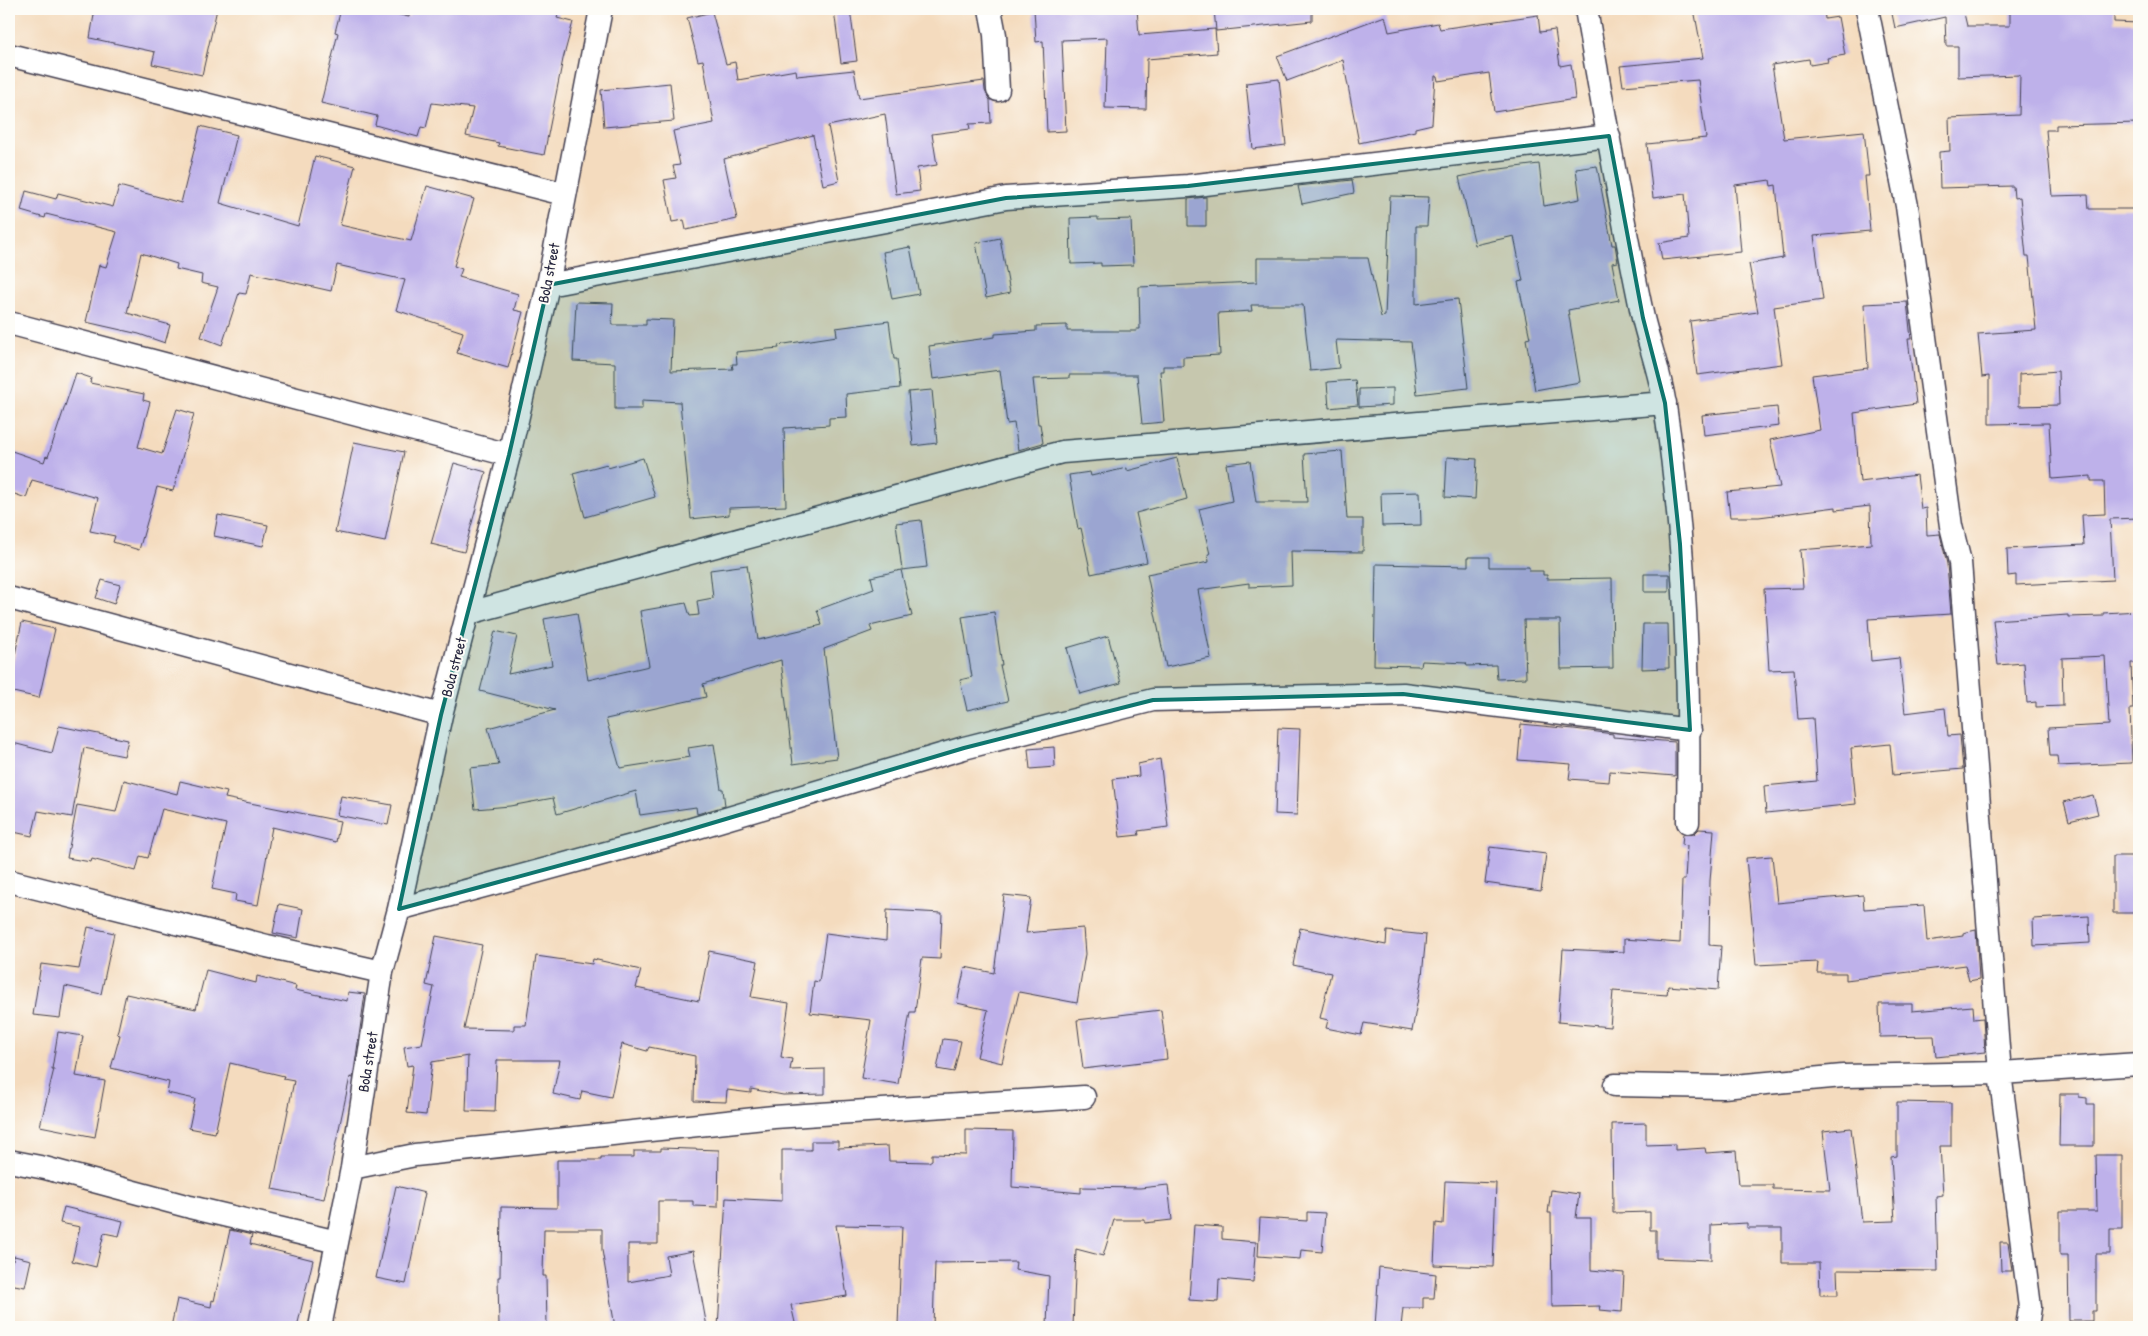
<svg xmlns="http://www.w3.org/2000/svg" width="2148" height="1336" viewBox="0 0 2148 1336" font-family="'Patrick Hand',sans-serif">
<rect width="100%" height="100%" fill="#fdfcf7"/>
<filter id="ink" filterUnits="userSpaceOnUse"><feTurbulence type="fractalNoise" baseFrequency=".02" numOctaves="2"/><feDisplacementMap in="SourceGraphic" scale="10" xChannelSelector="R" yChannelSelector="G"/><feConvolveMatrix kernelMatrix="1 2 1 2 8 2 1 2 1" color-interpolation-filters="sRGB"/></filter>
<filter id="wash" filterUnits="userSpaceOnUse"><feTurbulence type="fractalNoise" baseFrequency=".0096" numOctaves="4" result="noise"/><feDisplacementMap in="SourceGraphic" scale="20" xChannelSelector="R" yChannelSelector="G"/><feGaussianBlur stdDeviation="1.12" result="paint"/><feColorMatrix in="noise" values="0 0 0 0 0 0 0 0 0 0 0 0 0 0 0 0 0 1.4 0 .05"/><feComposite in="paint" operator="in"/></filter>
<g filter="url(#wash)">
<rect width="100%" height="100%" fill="#f4dbbe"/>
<g id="blocks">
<!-- building -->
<path fill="#beb1ea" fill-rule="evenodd" d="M95,9H217L202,75L152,64L155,52L90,38Z
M341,9H374L409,17L410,9H560L557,18L573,22L563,59L544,155L498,146L499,143L466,136L473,108L432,103L426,128L421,127L418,137L375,125L377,116L321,103L338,33L335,32Z
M850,9L857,61L841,63L834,10Z
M1034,9H1137L1139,35L1215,29L1217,53L1147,59L1146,109L1105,108L1107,38L1062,40L1066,131L1047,132L1043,41L1036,42Z
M1214,9H1312V21L1216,31Z
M1694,9H1824L1825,19L1838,17L1845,55L1827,58L1828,62L1810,65L1809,59L1772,65L1784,139L1864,131L1869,176H1865L1870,231L1814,236L1823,300L1774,307L1782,364L1697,375L1690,321L1758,312L1749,264L1783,258L1776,185L1771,186L1770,180L1735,185L1741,252L1662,260L1659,243L1689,238L1685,194L1653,198L1647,144L1706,138L1698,80L1623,86L1620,66L1703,58Z
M1891,9H1963L1967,26H2010V9H2114V22L2139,23V123L2056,125V130H2046L2052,196L2088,195L2089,209H2139V407L2136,408L2139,518L2110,519L2113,580L2016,585V575L2008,576L2007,549L2084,545L2082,515L2105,514L2104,481H2091V476L2052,479L2049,423L1989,424V376L1982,377L1978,334L2036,330L2029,256H2026L2020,197L2014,198L2013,186L1940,188L1939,152L1950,151L1949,118L2019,115L2020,75L1958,77V46H1946L1945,17L1895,28ZM2058,371L2059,405L2019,406V374Z
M712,12L726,64L735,62L738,80L796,70L797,76L854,70L859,98L984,81L985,91L990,100L991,123L969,124L970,129L932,134L937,165L917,168L920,191L896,194L885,114L828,126L839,181L823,185L813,135L724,159L737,219L686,230L684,220L672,222L664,180L676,178L673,166L680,165L673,131L714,123L703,60L698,61L687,18Z
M1538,15L1540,32L1555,30L1560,66L1571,64L1575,99L1494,112L1489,73L1438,81L1437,76H1435L1432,124L1415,128V131L1359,143L1343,60L1287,81L1277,56L1385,16L1389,32L1438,23L1440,29Z
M1279,79L1286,145L1253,149L1246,83Z
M670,83L674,121L604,127L601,90Z
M200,126L237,135L220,203L298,226L315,156L355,166L340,225L411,241L427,186L474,199L454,266L462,269L459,277L518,294L514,310L523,312L508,368L457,353L463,332L396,310L405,280L337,265L331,291L251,273L246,294L239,293L222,345L201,337L218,287L201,283L202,275L176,269L177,264L141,253L127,313L170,325L165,343L139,334L86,322L99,265L106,267L117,232L46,214L45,218L21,211L26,191L56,199L58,193L113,207L119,186L181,203Z
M1539,164L1544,206L1580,199L1576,169L1597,166L1612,245H1615L1618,262L1612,263L1619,300L1568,310L1580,382L1535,390L1526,339L1530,338L1518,282L1523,281L1514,236L1475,245L1459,177L1492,170Z
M1352,180L1354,193L1302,204L1298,186Z
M1390,196L1429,197L1427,226H1416V304L1458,299L1468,388L1417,394L1411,342L1336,340L1339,368L1310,371L1303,305H1251L1252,311L1218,313L1220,355L1183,357V366H1163V371H1160L1164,422L1142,424L1137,375H1069V378L1033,379L1038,424H1040L1043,443L1018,450L1014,423L1007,424L1000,370L933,379L929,346L995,337V334L1036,331V326L1067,325V331H1137L1136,329H1140L1139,287L1257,282V258H1368L1381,317L1385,316Z
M1206,197V226H1188V199Z
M1098,217V220L1131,219L1133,265L1101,266V263L1071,264L1070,218Z
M1000,238L1010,293L986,298L976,243Z
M910,247L919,294L892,299L883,252Z
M576,302L613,303L612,325H646V319L673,320L671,371L733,369L732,364H737L736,352L779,348L778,345L837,336L836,328L889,321L894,359H897L900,388L846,394L847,417L829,418V425L784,428L786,506L729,508V515L691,519L680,402L642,400V409H615V363L573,361Z
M1907,302L1911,339H1908L1916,404L1854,413L1860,482L1917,475L1921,509L1926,508L1927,535L1940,534L1947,564L1951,614L1868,619L1871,661L1899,658L1905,713L1945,708L1948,736L1960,735L1963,769L1893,775L1890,744L1851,748L1856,804L1766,813L1764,786L1817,781L1813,718L1798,719L1794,669L1769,670L1764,589L1803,588L1800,550L1871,544L1870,506L1836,510V507L1759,517H1730L1727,492L1780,487L1770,440L1820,430L1812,375L1868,368L1864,304Z
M76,373L91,378L90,383L144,394L143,400L150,402L138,447L162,454L177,409L194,414L173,491L157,487L139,550L113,542L115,536L90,531L98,498L32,480L26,498L9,492V450L44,462L46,456L48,457Z
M1355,380L1358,405L1329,408L1327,382Z
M1393,388V405L1359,407V389Z
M932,390L937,443L913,446L908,392Z
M1777,407L1779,426L1704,435L1702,415Z
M354,442L404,452L385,542L335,532Z
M1342,451L1347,519H1363V552L1291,551L1292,585L1249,587V583L1198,590L1211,658L1166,667L1147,574L1209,562L1208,554H1210L1199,509L1232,501L1226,464L1250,461L1256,502H1307L1304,454Z
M1447,457L1477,459L1475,499L1445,497Z
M643,458L655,497L585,517L573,473L607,464L608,468Z
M1177,458L1187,499L1136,513L1147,562L1091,574L1081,528L1078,529L1069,475L1090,472L1091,476L1127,468V471Z
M454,463L486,472L464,552L431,544Z
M1420,492L1421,525L1382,526L1381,493Z
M218,515L268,525L263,546L214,536Z
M921,520L927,567L902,570L896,523Z
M1468,557H1489V567H1529V571H1543V575H1547V579L1612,578L1613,668L1561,669L1560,620H1524L1526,678L1497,679L1496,665L1467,666L1466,663L1422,661L1421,666L1374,665L1376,564L1468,566Z
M747,565L758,640L822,625L817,610L874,589L871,577L901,570L912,616L870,626L872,631L824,649L837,758L793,764L781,660L703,684L706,697L606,719L620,768L690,757L688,748L714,744L721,789H723L725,806L697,814L696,807L640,815L636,791L557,814L553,798L510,806L475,809L470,768L499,765L488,728L555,710L480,691L495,631L517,636L508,674L552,665L544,619L577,613L588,680L649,666L640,611L686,603L690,616L699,615L697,601L713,598L710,570Z
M1644,574H1669V592H1644Z
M102,580L120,585L114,604L96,598Z
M2139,611V663H2131L2133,709H2130L2132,763L2058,766L2057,756H2050L2048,728L2109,725L2105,656L2062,658L2063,706L2036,707V702L2027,703L2024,663L1998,665L1993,620L2068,615V617L2103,616V613Z
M994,612L1002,665H1000L1008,701L967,710L960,680L972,677L962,617Z
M22,622L55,629L39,698L9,691V682Z
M1643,624H1668L1669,668L1642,669Z
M1108,636L1121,683L1080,694L1067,648Z
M1521,724L1574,729L1613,734V737L1675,742V776L1610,771L1609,782L1569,779L1571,764L1518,760Z
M59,726L128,740L124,756L84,748L72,817L38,811L32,836L9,831V742L52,753Z
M1278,728L1300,729L1297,815L1275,814Z
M1054,747L1055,767L1030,769L1028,749Z
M1160,759L1168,827L1138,831L1139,835L1120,837L1113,779L1139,776L1138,764Z
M124,780L177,794L180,781L227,792L225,798L340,821L336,842L272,827L258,905L235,901L236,894L212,889L226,824L162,809L148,858L140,856L136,871L92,859L91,862L67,858L77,805L116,812Z
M2093,795L2098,814L2069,821L2064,802Z
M341,796L392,805L388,825L337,815Z
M1699,829L1714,830L1710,881L1709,945L1721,946L1718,990L1668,986L1667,995L1613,991L1610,1027L1558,1022L1563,949L1624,952V939L1680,943L1682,880H1685L1687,846L1682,845L1683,834H1694Z
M1490,847L1546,854L1541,891L1485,883Z
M1772,856L1777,903L1863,895L1864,909L1924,905L1927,941L1963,936V933L1976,930L1979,979L1969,981L1965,965L1846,980V973H1817L1818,962L1756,965L1746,858Z
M2113,856H2139V913H2113Z
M1004,895L1031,898L1026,933L1083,928L1085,954L1077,1003L1019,992L1002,1063L977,1057L988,1010L957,1003L965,967L994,973Z
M279,904L303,909L298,938L273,933Z
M887,910L942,913L940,959L922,958L915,1012H910L898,1084L861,1078L871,1020L810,1013L814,981L819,982L826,933L886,941Z
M2089,916L2090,943L2034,946L2033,919Z
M88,927L114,933L101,994L65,986L60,1018L33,1015L41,964L79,969Z
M1300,928L1386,945L1387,931L1426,935L1422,976L1412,1031L1364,1023L1361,1035L1326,1028L1328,1020L1320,1018L1331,973L1293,965Z
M436,936L482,945L464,1029L514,1030V1025H526L536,956L592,964L593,959L641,970L636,988L699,1001L709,951L758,961L751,997L789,1003L781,1057L792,1059L790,1070L825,1069V1094L783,1095L751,1089V1093L727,1090L726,1102L694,1101L695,1056L649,1047L647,1051L622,1044L611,1097L582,1091L580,1100L553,1094L560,1060H497L495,1112L466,1111L468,1056L432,1062L426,1115L407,1113L413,1065L407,1066L404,1047L422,1044L434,987L426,985Z
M206,970L256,983L257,976L296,986L295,990L347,1001L348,992L365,994L353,1078L350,1077L324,1199L272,1189L294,1081L283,1079L284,1076L230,1063L215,1133L189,1128L195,1099L167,1093L169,1082L111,1068L120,1035L117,1034L126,994L196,1009Z
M1879,1004H1912V1011L1973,1006L1974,1019L1983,1018L1985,1052L1936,1057L1934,1036L1880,1037Z
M1161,1010L1167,1059L1083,1069L1077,1020Z
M58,1032L83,1036L76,1076L105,1081L95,1137L40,1126L54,1069H52Z
M943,1039L961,1041L954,1072L937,1069Z
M2060,1094H2079V1097L2087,1098V1104H2094V1146H2059Z
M1897,1102L1951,1103V1146H1940L1943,1195L1936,1196L1938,1271L1837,1270L1838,1295H1820L1819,1263H1782V1228H1747V1223L1711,1225V1260L1656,1258V1230H1650V1212L1613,1213L1612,1124L1646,1123V1145L1675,1144V1150L1705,1148L1706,1153L1736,1151L1739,1185H1773V1189L1830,1190L1823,1131L1851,1128L1862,1222L1895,1221L1891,1157L1897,1156Z
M966,1130L1013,1131L1012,1187L1081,1193V1187L1140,1188L1168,1185L1172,1220L1145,1223V1220H1114L1103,1256L1076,1249L1073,1327L1047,1326L1049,1276L1015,1270L1016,1262L935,1263L933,1327L898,1325L902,1226L836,1225L847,1296L791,1305L796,1327H718L726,1198L782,1201V1150H811V1141H838V1148L888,1146L889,1161L929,1162L932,1160V1154L966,1155Z
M661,1148L719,1150L718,1207L693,1206V1201H658V1244H628V1282L669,1275L666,1256L693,1251L707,1327H615L602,1250V1229H544L543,1276H546L547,1327H499L498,1277H500L501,1207L557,1208V1160H601V1157H634V1151H661Z
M2096,1155H2122V1229H2110V1254H2096V1311H2092V1321H2069L2068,1255H2060V1211H2097Z
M1445,1181L1496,1183L1493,1267L1434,1265L1436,1223L1443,1224Z
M396,1186L425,1193L406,1284L376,1278Z
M1551,1190L1579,1194L1576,1218H1591V1270L1624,1273L1622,1312L1600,1310L1601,1306L1552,1307L1551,1213H1548Z
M64,1207L123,1221L119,1236L104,1233L96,1267L72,1261L80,1227L60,1223Z
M1307,1212L1325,1213L1322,1252L1301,1250L1300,1259L1258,1256L1260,1218L1307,1221Z
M1194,1225L1222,1227V1239L1256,1242L1253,1282L1219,1279L1218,1302L1189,1300Z
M230,1230L252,1235L250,1244L313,1260L297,1327H171L177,1299L211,1307L212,1300L214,1301Z
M2000,1242H2008L2012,1271H2001Z
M14,1256L31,1260L25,1287L9,1284V1260L13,1261Z
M1379,1267L1436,1274L1434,1298H1423V1308H1403L1401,1327H1375Z"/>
</g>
</g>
<g filter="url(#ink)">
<use href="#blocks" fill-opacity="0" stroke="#423e4f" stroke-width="1"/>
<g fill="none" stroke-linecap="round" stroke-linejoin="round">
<!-- street casing -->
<g stroke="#423e4f" stroke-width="25">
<path id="street" d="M990,9L995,35L998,90
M1586,9C1604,112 1621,215 1643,318C1650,347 1661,376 1665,406C1686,543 1690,683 1688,822
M1867,9L1907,206L1951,526L1960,562L2000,1073L2030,1307L2027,1327
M9,55L564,194
M548,285L1006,198L1188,186L1609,136
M9,323L509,455
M9,598L441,715
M469,613L1062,452L1665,403
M9,881L267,946L382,972
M399,909L672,835L964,748L1153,700L1403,694L1690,730
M1615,1085L1723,1087L1843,1076L2000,1073L2139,1064
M9,1161L45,1168L190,1207L337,1242
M352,1168L415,1155L774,1117L1084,1097
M320,1327L352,1168L382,972L399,909L441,715L509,455L548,285L601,9"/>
</g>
<!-- street -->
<use href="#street" stroke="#fff" stroke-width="22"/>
</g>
</g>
<!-- marked area -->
<path fill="#0f766e" fill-opacity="0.2" stroke="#0f766e" stroke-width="4" stroke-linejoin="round" d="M1609,136L1643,318L1665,403L1680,544L1690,730L1403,694L1153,700L964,748L672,835L399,909L441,715L509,455L548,285L1006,198L1188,186Z"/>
<g text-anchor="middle" stroke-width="4" stroke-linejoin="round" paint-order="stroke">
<!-- street labels -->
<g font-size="15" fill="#22223b" stroke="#fdfcf7">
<text transform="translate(549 273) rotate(-79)" y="5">Bola street</text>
<text transform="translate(454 667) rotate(-75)" y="5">Bola street</text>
<text transform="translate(368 1062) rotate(-81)" y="5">Bola street</text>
</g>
</g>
<!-- margin -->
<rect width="2148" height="1336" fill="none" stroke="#fdfcf7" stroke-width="30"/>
</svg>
